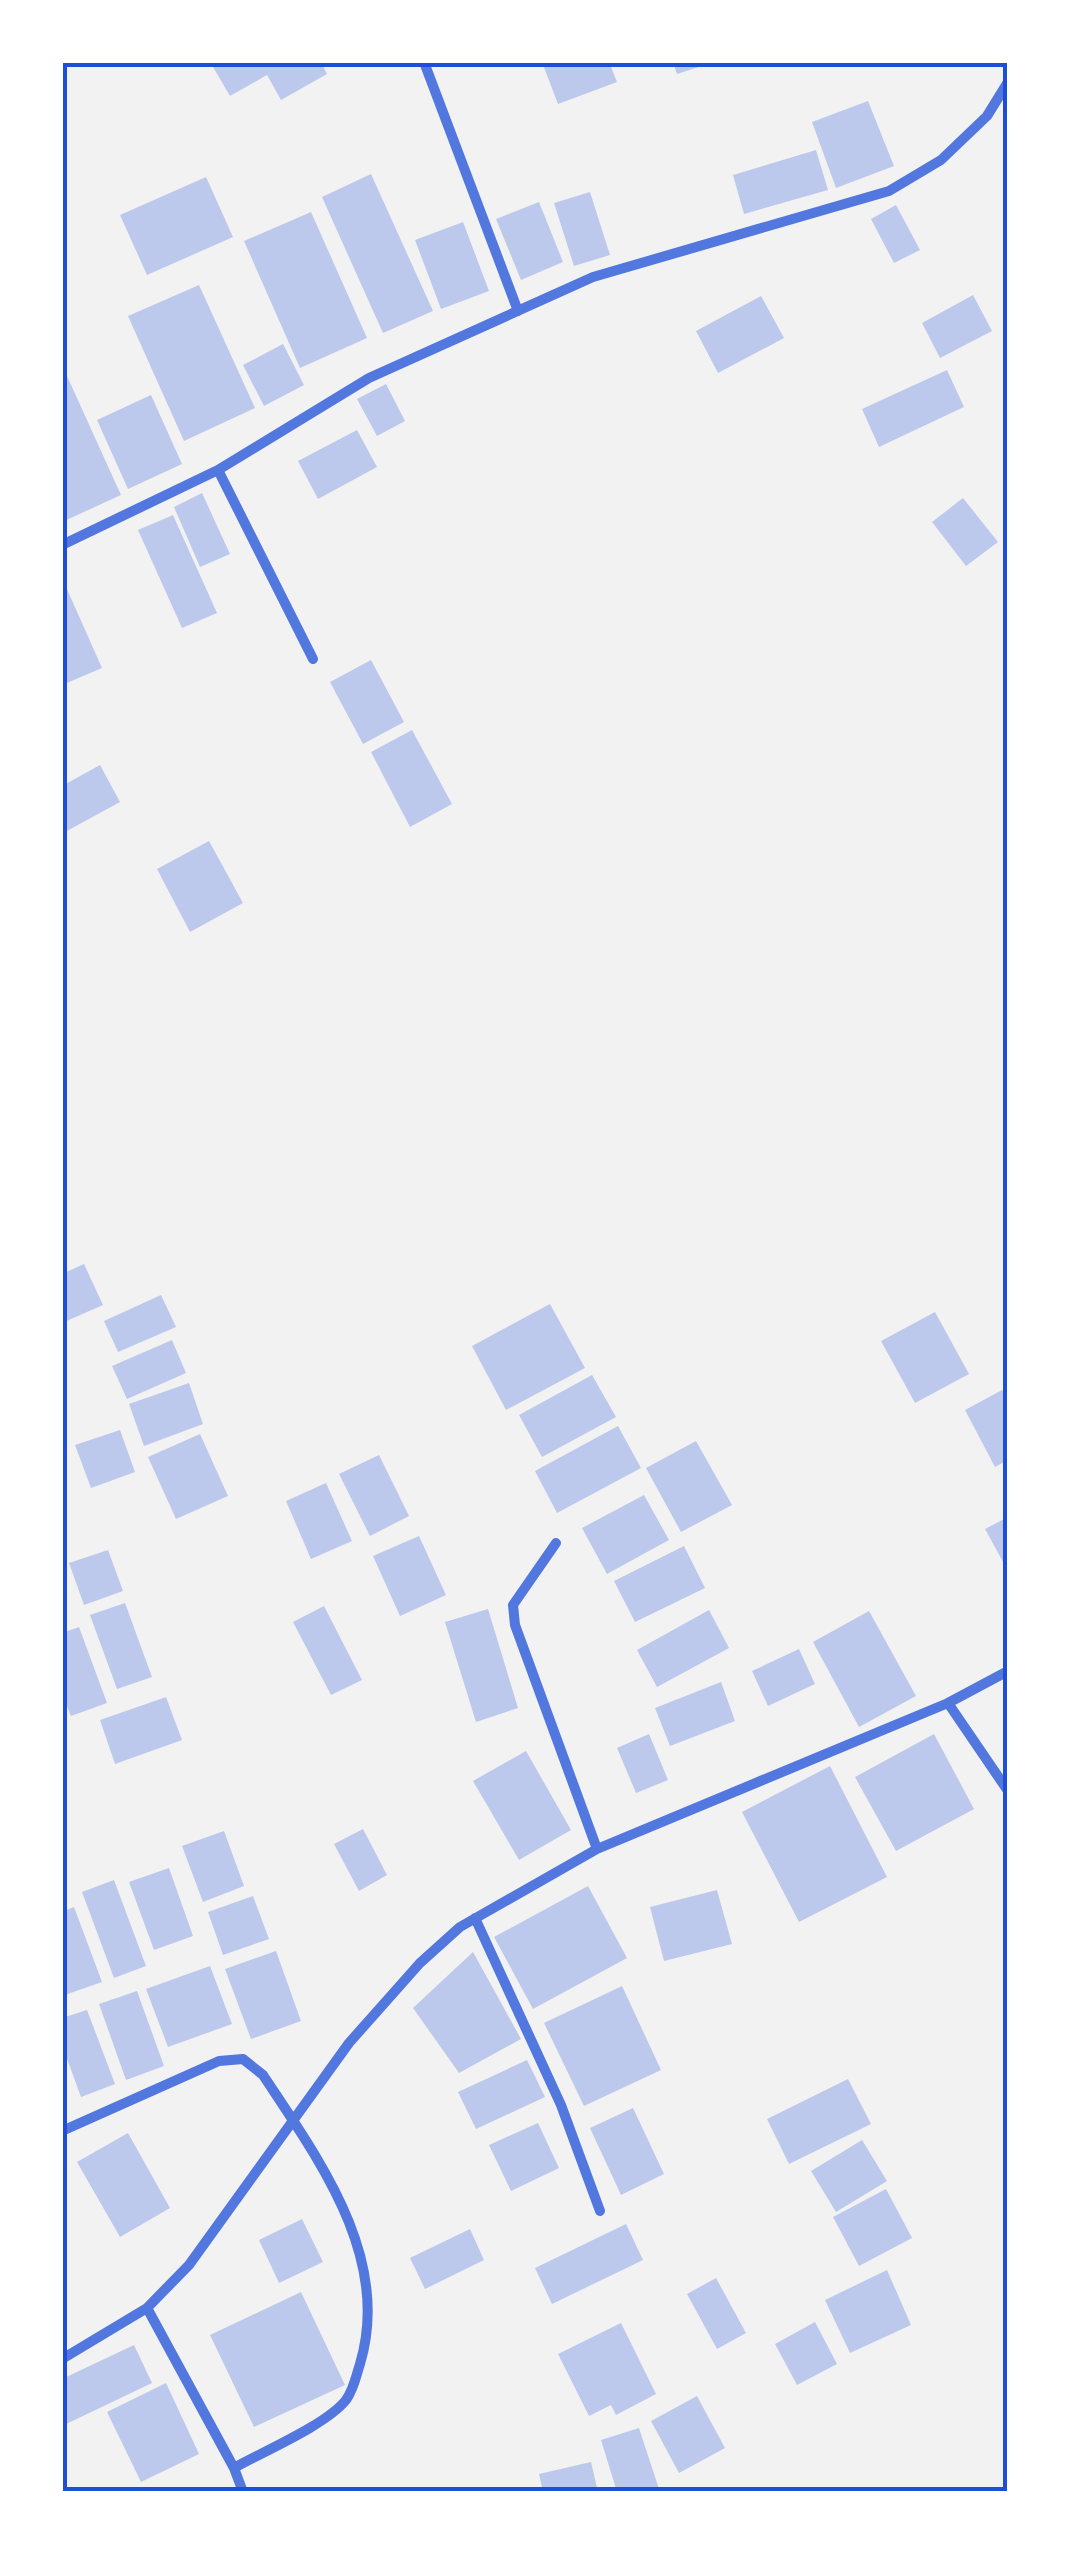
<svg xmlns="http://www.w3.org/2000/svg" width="1070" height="2554" viewBox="0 0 1070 2554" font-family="Rubik,sans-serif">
<rect width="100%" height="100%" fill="#f2f2f2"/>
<!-- building -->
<path fill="#bdc9ec" d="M222,62H321L327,74L281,100L267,75L230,96L213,67Z
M542,62H609L617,82L558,104Z
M673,62H710L711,63L677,74Z
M868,101L894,166L836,188L812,122Z
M816,150L828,190L744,214L733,175Z
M371,174L433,311L383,333L322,197Z
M206,177L233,237L147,275L120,215Z
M590,192L610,255L574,266L554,203Z
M539,202L563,262L521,280L496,219Z
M896,205L920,250L894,263L871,219Z
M311,212L367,338L300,368L244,241Z
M463,222L489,291L441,309L415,240Z
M199,285L255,408L184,441L128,316Z
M973,295L992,331L940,358L922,323Z
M761,296L784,338L718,373L696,331Z
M283,344L304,385L264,406L243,365Z
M62,365L121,495L62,522Z
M947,370L964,407L879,447L862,409Z
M386,384L405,421L377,436L357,399Z
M151,395L182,464L128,489L97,420Z
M357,430L377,467L318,499L298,461Z
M202,493L230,554L200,567L174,507Z
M963,498L998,542L966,566L932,522Z
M173,515L217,613L182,628L138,530Z
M62,578L102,668L62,685Z
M371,660L404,722L363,744L330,682Z
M412,730L452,804L410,827L371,752Z
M100,765L120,802L65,832L62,786Z
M209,841L243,903L190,932L157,869Z
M84,1264L103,1305L62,1323V1274Z
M161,1295L176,1327L118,1352L104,1321Z
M550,1304L585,1368L506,1410L472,1346Z
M935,1312L969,1374L915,1403L881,1341Z
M172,1340L186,1373L127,1399L112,1366Z
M592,1375L616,1417L542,1457L519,1415Z
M189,1383L203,1424L144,1446L129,1404Z
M1002,1390L1008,1400V1460L995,1467L965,1410Z
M618,1426L641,1468L557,1513L535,1471Z
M120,1430L135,1472L91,1488L75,1445Z
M200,1434L228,1496L176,1519L148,1457Z
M696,1441L732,1505L681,1532L646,1468Z
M379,1455L409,1516L370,1536L339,1474Z
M326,1483L352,1541L311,1559L286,1501Z
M644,1495L669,1540L607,1574L582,1528Z
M1008,1517V1571L985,1529Z
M419,1536L446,1595L400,1616L373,1556Z
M684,1546L705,1588L635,1622L614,1581Z
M108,1550L123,1591L84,1605L69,1563Z
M125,1603L152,1677L117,1689L90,1615Z
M324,1606L362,1680L331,1695L293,1622Z
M488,1609L518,1708L476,1722L445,1622Z
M709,1610L729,1648L657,1687L637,1650Z
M869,1611L916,1696L859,1727L813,1642Z
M79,1627L107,1703L71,1716L62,1694V1633Z
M799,1649L815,1684L768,1706L752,1671Z
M721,1682L735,1721L670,1746L655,1708Z
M166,1697L182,1740L115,1764L100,1720Z
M649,1734L668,1780L636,1793L617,1748Z
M934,1734L974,1809L896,1851L855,1777Z
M526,1751L571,1830L519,1860L473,1781Z
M830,1766L887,1877L799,1922L742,1812Z
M363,1829L387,1875L359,1891L334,1844Z
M224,1831L244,1886L203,1902L182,1846Z
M169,1868L193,1936L154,1950L129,1882Z
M114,1880L146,1966L114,1978L82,1892Z
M588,1886L627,1958L533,2009L494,1937Z
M717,1890L732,1944L664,1961L650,1907Z
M253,1896L269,1939L223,1955L208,1912Z
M74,1907L102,1982L62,1996V1912Z
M276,1951L301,2021L251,2039L225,1969Z
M473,1952L521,2039L459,2073L413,2008Z
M210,1966L232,2024L168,2047L146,1989Z
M622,1986L661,2070L584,2106L544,2023Z
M137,1991L164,2066L126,2080L99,2004Z
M87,2010L115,2084L81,2097L62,2045V2018Z
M527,2060L545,2097L476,2129L458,2092Z
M848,2079L871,2124L789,2164L767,2119Z
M633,2108L664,2174L621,2195L590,2128Z
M538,2123L559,2168L511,2191L489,2145Z
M128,2133L170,2208L120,2237L77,2162Z
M862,2140L887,2181L836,2212L811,2171Z
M886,2189L912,2238L859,2266L833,2217Z
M302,2219L323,2262L279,2283L259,2240Z
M626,2224L643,2260L552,2304L535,2268Z
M470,2229L484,2260L425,2289L410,2258Z
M887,2270L911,2325L850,2353L825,2300Z
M716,2278L746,2333L717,2349L687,2294Z
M301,2292L345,2385L254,2427L210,2335Z
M815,2322L837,2364L797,2385L775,2344Z
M621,2323L656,2394L616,2415L611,2405L589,2416L558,2354Z
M134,2345L152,2383L62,2426V2379Z
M166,2383L199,2454L141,2482L107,2412Z
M697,2396L725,2448L679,2473L651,2421Z
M639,2428L660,2492H617L601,2440Z
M591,2462L598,2492H543L539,2474Z"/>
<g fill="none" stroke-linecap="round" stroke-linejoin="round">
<!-- minor -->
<path stroke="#5277de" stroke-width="10" d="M424,62L518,311
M218,470L313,659
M62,545L218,470L369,378L593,277L889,191L941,160L987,116L1008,82
M556,1543L513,1605L515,1625L597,1849
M948,1703L1008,1791
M475,1918L561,2105L600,2211
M62,2131L219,2061L243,2059L263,2075C319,2160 392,2258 360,2364C356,2376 354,2389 346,2400C326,2425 264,2451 234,2468L243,2492
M147,2308L234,2468
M62,2359L147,2308L189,2265L349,2043L420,1963L460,1927L597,1849L948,1703L1008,1671"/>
</g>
<!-- border -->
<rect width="1070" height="2554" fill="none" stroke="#ffffff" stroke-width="130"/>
<rect x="65" y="65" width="940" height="2424" fill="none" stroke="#1d4ed8" stroke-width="4"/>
</svg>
